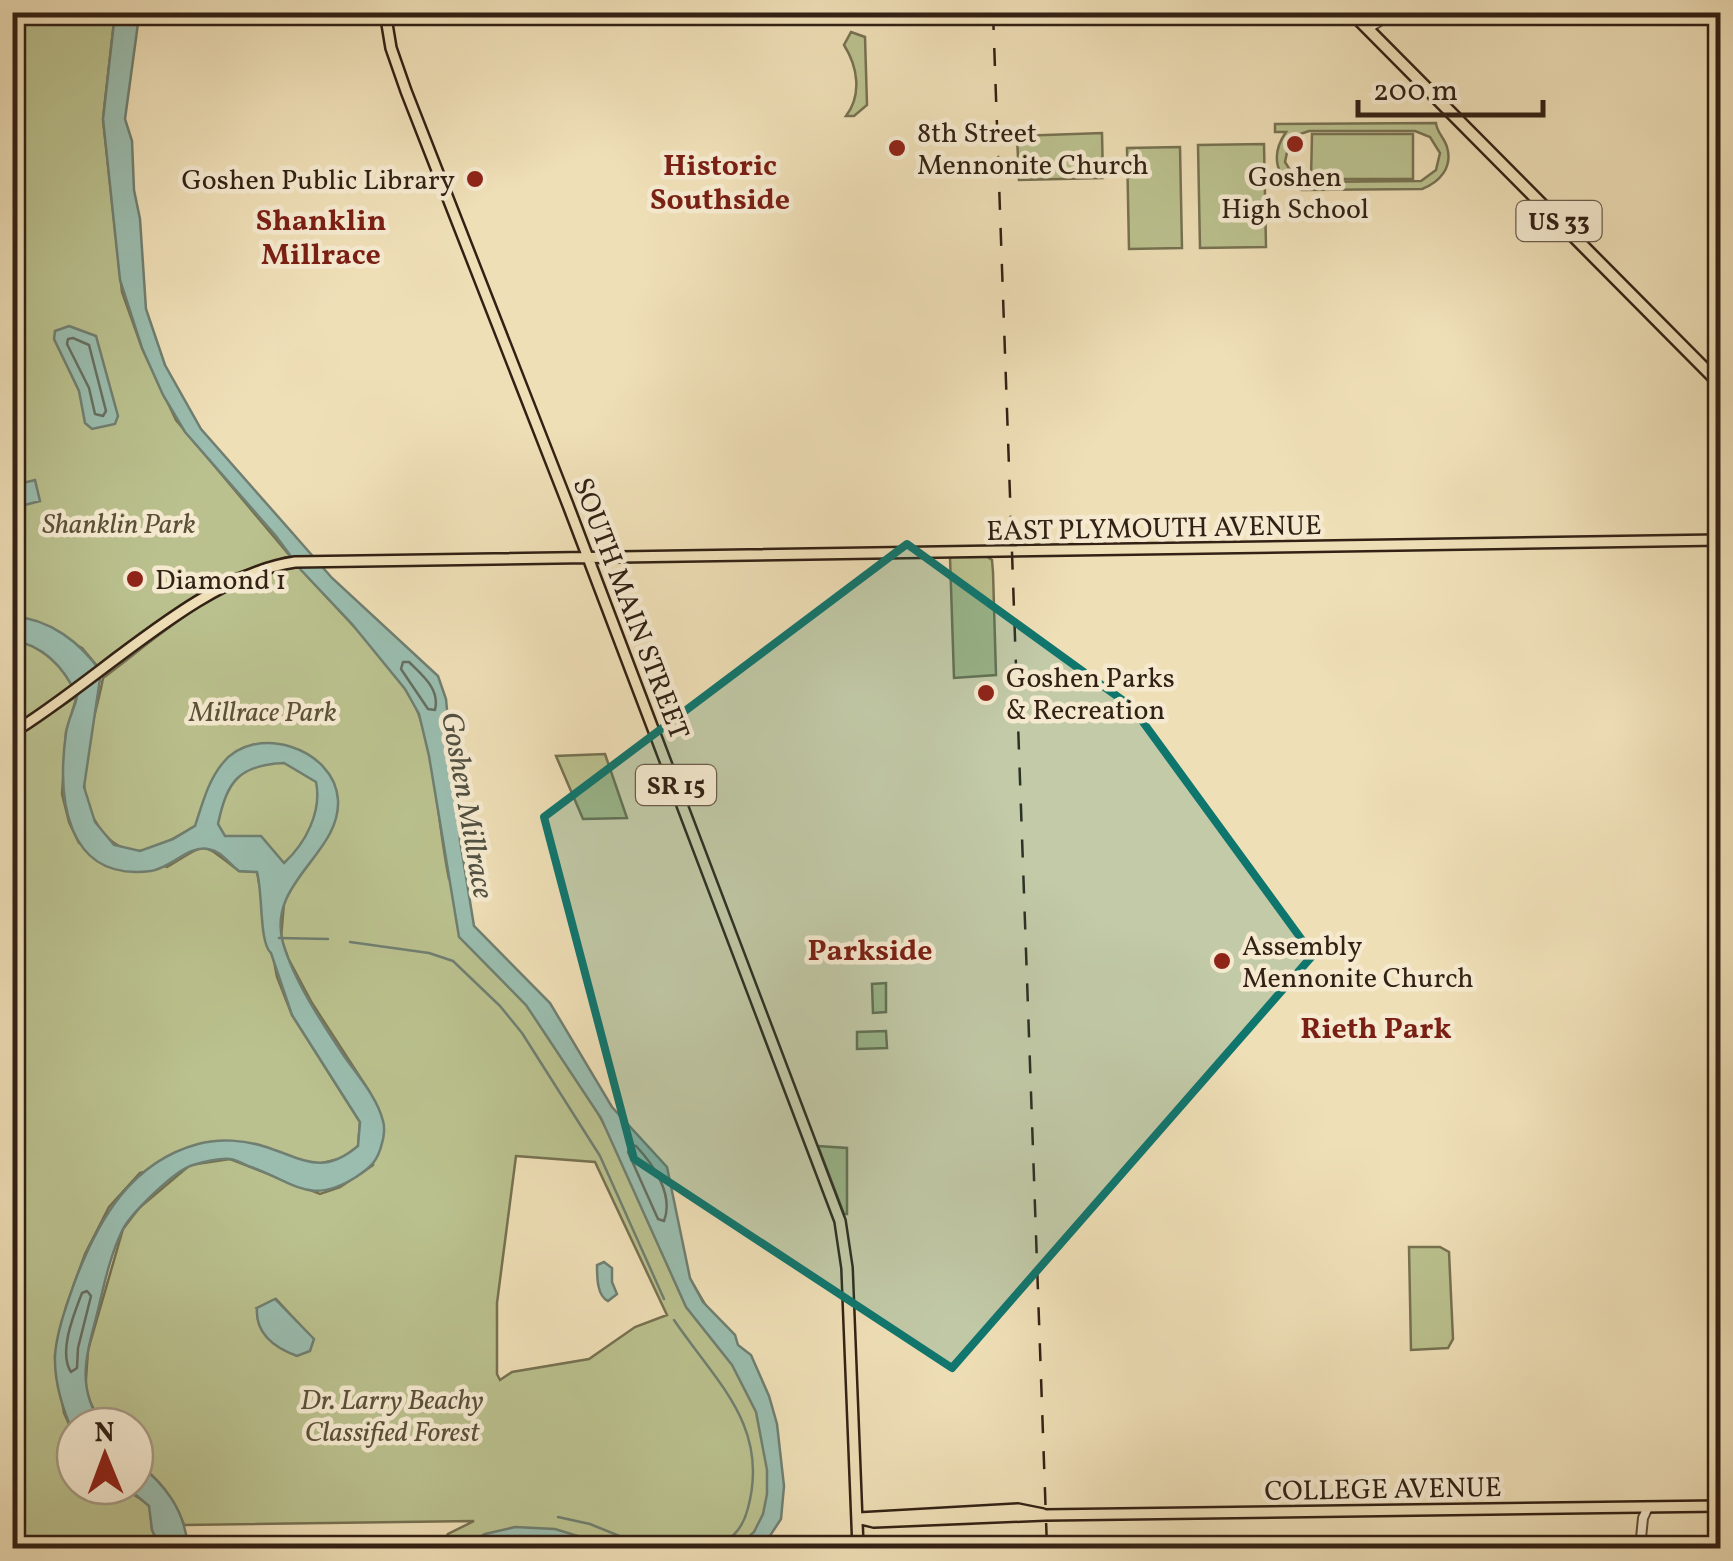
<svg xmlns="http://www.w3.org/2000/svg" width="1733" height="1561" viewBox="0 0 1733 1561" font-family="Vollkorn,serif">
<rect width="100%" height="100%" fill="#efdfb7"/>
<filter id="stains"><feTurbulence type="fractalNoise" baseFrequency=".002" numOctaves="4"/><feColorMatrix values="0 0 0 0 .2 0 0 0 0 .09 0 0 0 0 .02 0 0 0 .5 -.17"/></filter>
<radialGradient id="worn" r=".72"><stop offset=".6" stop-color="#630" stop-opacity="0"/><stop offset="1" stop-color="#630" stop-opacity=".3"/></radialGradient>
<!-- green -->
<path fill="#bac18e" stroke="#767151" stroke-width="2.5" fill-rule="evenodd" d="M12,13H115L103,119L122,292L142,348L176,420L290,556L231,575L98,667L82,648L21,617L13,616Z
M851,32L865,37L867,105L854,116H846C862,95 858,67 844,45Z
M1436,123C1437,133 1444,137 1447,147C1453,167 1440,182 1422,189L1302,190C1275,180 1270,155 1286,132H1275V124ZM1415,131L1430,137L1440,153L1436,170L1421,181L1306,182L1293,175L1285,162L1289,143L1297,135L1309,131Z
M1102,133L1103,178L1019,180L1017,136Z
M1312,134H1413V179H1311Z
M1264,144L1266,247L1200,248L1198,145Z
M1180,147L1182,248L1129,249L1127,148Z
M986,556L992,560L993,572L996,675L954,678L950,557Z
M299,567C331,604 406,674 420,718C437,770 438,826 449,879L466,878L468,935L547,1019L664,1235L731,1348L770,1430L773,1514L748,1548H560L521,1539L480,1548H440L448,1534L474,1521L184,1525C173,1497 160,1480 135,1461V1426H103L85,1393L88,1350L123,1229L139,1208L190,1165L230,1159L320,1194L340,1187L373,1165L369,1091L312,1003L288,958L281,938L284,903L293,883L225,836L195,826C180,835 157,850 139,851C107,851 86,814 84,785C82,750 97,712 103,678C162,634 222,577 299,567ZM516,1156L595,1162L667,1315L635,1327L589,1359L512,1372L500,1380L497,1374V1303ZM276,1299L313,1339L257,1308Z
M13,640C40,645 59,662 73,686L13,729Z
M77,696L66,732L62,794L69,822L79,843L167,867C211,840 201,843 239,871L257,872L277,977L292,1015L360,1122L358,1146L343,1158L318,1164L297,1161L266,1147L140,1173L109,1207L85,1254L66,1307L55,1357L64,1413L75,1437V1486C110,1486 122,1483 150,1506L152,1530L161,1548H13L12,739Z
M605,754L627,818L583,819L556,756Z
M886,983V1012L873,1013L872,984Z
M886,1031L887,1048L857,1049V1032Z
M818,1146L847,1148V1214H844Z
M1409,1247H1440L1449,1252L1453,1339L1448,1348L1411,1350Z"/>
<!-- water -->
<path fill="#9abdaf" stroke="#707f71" stroke-width="2.5" fill-rule="evenodd" d="M115,13H143L139,16L125,119L132,141L134,190L140,219L146,309L165,365L201,429L332,578L438,676L446,699L449,731L453,742L460,840L474,926L550,1003L612,1107L667,1167L690,1278L703,1302L735,1335L738,1345L751,1355L769,1396L777,1424L784,1486L781,1519L762,1548H736L754,1532L763,1514L767,1494V1470L756,1412L732,1365L686,1307L601,1118L526,1005L459,937L429,756L419,714L405,689L352,624L301,570L276,536L185,432L163,395L142,348L120,280L103,119Z
M69,326L96,336L118,416L115,424L92,429L85,423L79,391L54,339L55,331Z
M15,477L23,483L35,480L40,501L17,507L13,492Z
M12,616C50,619 80,642 101,672L84,787L95,822L114,845L140,851L173,839L195,826C202,805 208,781 222,764C254,722 335,748 338,800C341,854 266,882 283,943C294,981 322,1023 344,1056C358,1076 377,1097 383,1121C385,1127 384,1137 382,1143C378,1161 370,1168 356,1177C310,1206 296,1183 251,1167C245,1165 237,1160 230,1159C220,1158 202,1162 193,1165C175,1170 130,1214 122,1231C109,1258 103,1290 96,1318C85,1360 77,1389 103,1426H75V1437C64,1413 54,1382 55,1355C57,1330 67,1304 75,1281C98,1220 131,1162 198,1144C219,1138 245,1140 266,1147C304,1159 322,1176 358,1146L360,1122L292,1015L271,953C259,943 263,893 257,872L239,871C229,864 222,851 208,849C189,845 171,868 151,871C65,882 57,797 66,733C68,719 75,708 77,696C64,667 44,646 13,640ZM284,763L316,782C322,811 306,843 284,863L261,836H225L218,824C227,782 238,765 284,763Z
M604,1262L612,1268V1282L617,1294L608,1301C597,1296 597,1277 597,1265Z
M275,1299L314,1339L310,1351L297,1356C275,1348 255,1334 257,1308Z
M135,1461C165,1484 185,1510 188,1548H161L152,1530L149,1506L130,1490L120,1486H135Z
M515,1527L555,1529L617,1548H544L518,1545L500,1548H461L485,1534Z"/>
<g fill="none" stroke-linecap="round" stroke-linejoin="round">
<!-- shore -->
<path stroke="#666f62" stroke-width="2.5" d="M73,338L89,345L106,411L103,416L95,414L89,388L67,344L68,339Z
M403,662H409C423,676 440,689 435,710L428,709L401,669Z
M631,1145L636,1146C654,1165 674,1195 664,1221L658,1219L628,1152Z
M87,1291L91,1296L78,1348L77,1368L71,1372C58,1352 74,1314 82,1293Z
M477,1548C513,1532 551,1535 588,1548"/>
<!-- stream -->
<path stroke="#707f71" stroke-width="2.5" d="M279,938L328,939
M350,942L429,953L453,961L500,1006L522,1033L600,1156L664,1299
M674,1320C716,1382 770,1426 748,1508C742,1531 730,1543 707,1548
M558,1517L590,1524L649,1548"/>
<!-- minor casing -->
<g stroke="#61503d" stroke-width="12">
<path id="minor" d="M1367,29L1383,19L1401,15L1544,12
M1640,1548L1643,1518L1648,1507"/>
</g>
<!-- major casing -->
<g stroke="#322114" stroke-width="14">
<path id="major" d="M385,12L391,48L406,91L568,505L840,1221L847,1268L858,1548
M12,733C96,683 200,575 295,562L1720,540
M857,1518L874,1522L1045,1515L1720,1506
M859,1518L1018,1509L1043,1514"/>
</g>
<!-- highway casing -->
<g stroke="#322114" stroke-width="15">
<path id="highway" d="M1351,12L1720,384"/>
</g>
<!-- minor -->
<use href="#minor" stroke="#f5ead0" stroke-width="8"/>
<!-- major -->
<use href="#major" stroke="#efdfb7" stroke-width="9"/>
<!-- highway -->
<use href="#highway" stroke="#efdfb7" stroke-width="10"/>
<!-- rail -->
<path stroke="#322114" stroke-width="2.5" stroke-dasharray="18 18" stroke-linecap="butt" d="M993,12L1047,1548"/>
</g>
<!-- marked area -->
<path fill="#0f766e" fill-opacity="0.2" stroke="#0f766e" stroke-width="8" stroke-linejoin="round" d="M907,544L1132,707L1313,955L952,1368L634,1159L544,817Z"/>
<!-- markers -->
<g fill="#8f2418" stroke="#f5ead0" stroke-width="4">
<circle cx="1295" cy="144" r="10"/>
<circle cx="897" cy="148" r="10"/>
<circle cx="475" cy="179" r="10"/>
<circle cx="135" cy="579" r="10"/>
<circle cx="986" cy="693" r="10"/>
<circle cx="1222" cy="961" r="10"/>
</g>
<g text-anchor="middle" stroke-width="9" stroke-linejoin="round" paint-order="stroke">
<!-- shield labels -->
<g fill="#f5ead0" stroke="#6c5d4c" stroke-width="2.5">
<rect x="1516.5" y="201" width="85" height="40" rx="8"/>
<rect x="636" y="765" width="80" height="40" rx="8"/>
</g>
<g font-size="25" font-weight="bold" fill="#322114">
<text x="1559" y="230">US 33</text>
<text x="676" y="794">SR 15</text>
</g>
<!-- poi labels -->
<g font-size="28" fill="#322114" stroke="#f5ead0" text-anchor="start">
<text x="917" y="142">8th Street<tspan x="917" dy="32">Mennonite Church</tspan></text>
<text x="1295" y="186" text-anchor="middle">Goshen<tspan x="1295" dy="32">High School</tspan></text>
<text x="455" y="189" text-anchor="end">Goshen Public Library</text>
<text x="155" y="589">Diamond 1</text>
<text x="1006" y="687">Goshen Parks<tspan x="1006" dy="32">&amp; Recreation</tspan></text>
<text x="1242" y="955">Assembly<tspan x="1242" dy="32">Mennonite Church</tspan></text>
</g>
<!-- park labels -->
<g font-size="28" font-style="italic" fill="#5b5139" stroke="#f5ead0">
<text x="119" y="533">Shanklin Park</text>
<text x="263" y="721">Millrace Park</text>
<text x="392" y="1409">Dr. Larry Beachy<tspan x="392" dy="32">Classified Forest</tspan></text>
</g>
<!-- street labels -->
<g font-size="28" fill="#322114" stroke="#f5ead0">
<text transform="translate(1154 527) rotate(-1)" y="10">EAST PLYMOUTH AVENUE</text>
<text transform="translate(632 608) rotate(69)" y="10">SOUTH MAIN STREET</text>
<text transform="translate(1383 1488) rotate(-1)" y="10">COLLEGE AVENUE</text>
</g>
<!-- neighbourhood labels -->
<g font-size="30" font-weight="bold" fill="#7a1f14" stroke="#f5ead0">
<text x="720" y="175">Historic<tspan x="720" dy="34">Southside</tspan></text>
<text x="321" y="230">Shanklin<tspan x="321" dy="34">Millrace</tspan></text>
<text x="870" y="960">Parkside</text>
<text x="1376" y="1038">Rieth Park</text>
</g>
<!-- water labels -->
<g font-size="30" font-style="italic" fill="#515042" stroke="#f5ead0">
<text transform="translate(468 805) rotate(80)" y="10">Goshen Millrace</text>
</g>
</g>
<!-- margin -->
<rect width="1733" height="1561" fill="none" stroke="#efdfb7" stroke-width="50"/>
<rect x="15" y="15" width="1703" height="1531" fill="none" stroke="#322114" stroke-width="5"/>
<rect x="25" y="25" width="1683" height="1511" fill="none" stroke="#322114" stroke-width="2.5"/>
<!-- north arrow -->
<g transform="translate(105 1456) rotate(359)"><circle r="48" fill="#f5ead0" stroke="#a79a85" stroke-width="2.5"/>
<path d="M0-8L18 38L0 25L-18 38Z" fill="#8f2418"/>
<text y="-15" font-size="28" font-weight="bold" text-anchor="middle" fill="#322114">N</text>
</g>
<!-- scale -->
<path d="M1358 100v15h185v-15" fill="none" stroke="#322114" stroke-width="5"/>
<text x="1373" y="100" font-size="30" fill="#322114" stroke="#f5ead0" stroke-width="8" paint-order="stroke">200 m</text>
<rect width="100%" height="100%" filter="url(#stains)"/>
<rect width="100%" height="100%" fill="url(#worn)"/>
</svg>
